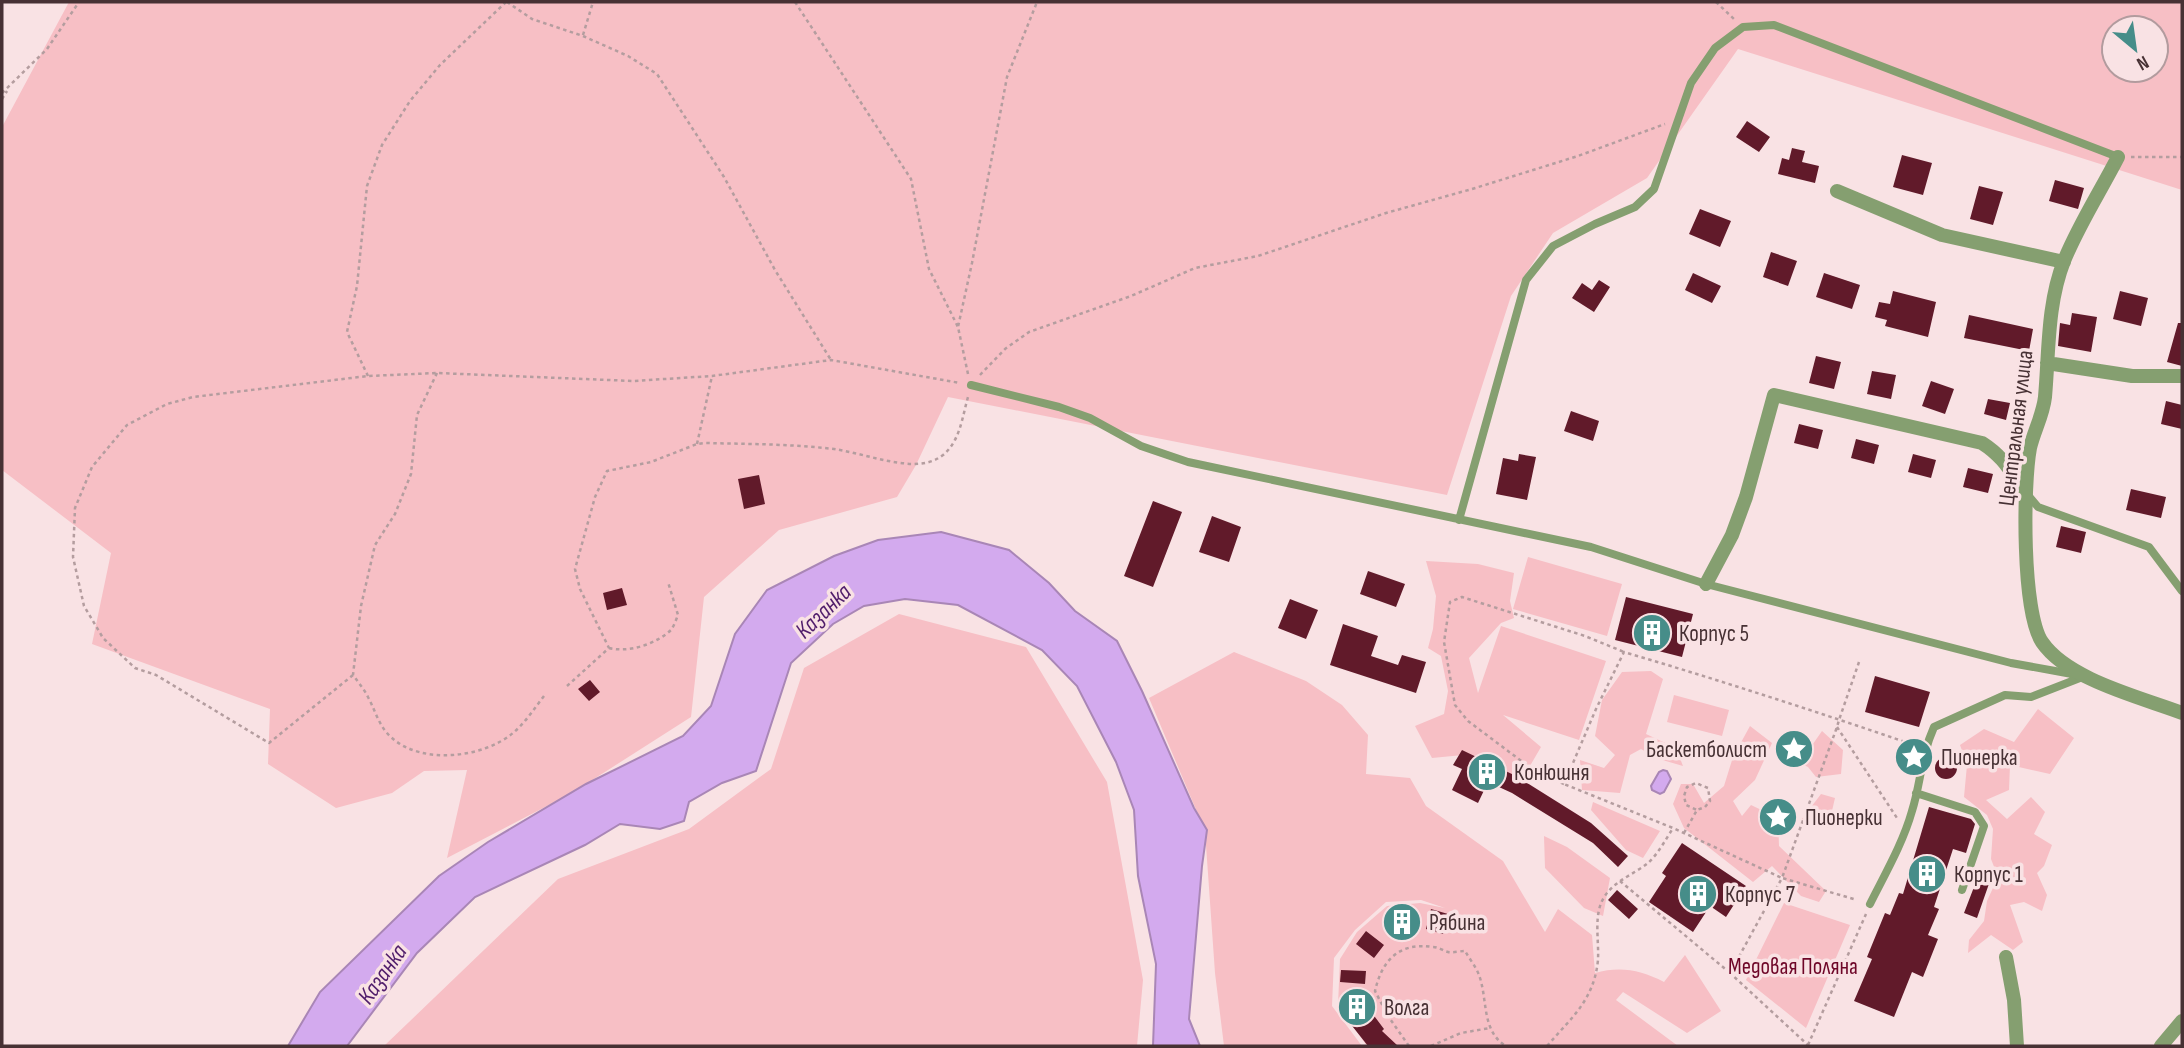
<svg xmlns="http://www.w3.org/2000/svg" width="2184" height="1048" viewBox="0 0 2184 1048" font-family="'Sofia Sans Condensed',sans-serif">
<rect width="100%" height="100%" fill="#f9e2e4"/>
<!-- green -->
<path fill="#f7bfc5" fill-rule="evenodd" d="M69,2H2182V190L1738,49L1647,178L1553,233L1511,296L1447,495L948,397L916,465L897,497L779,530L704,597L691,717L572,793L447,858L467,770L424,771L392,793L336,808L268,764L270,709L92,644L111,553L2,470V127ZM2114,28H2156V70H2114Z
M1528,557L1622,584L1607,636L1513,609Z
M1426,561L1478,564L1514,573L1510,601L1514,618L1501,623L1469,658L1478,693L1501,626L1606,661L1579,740L1503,715L1541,747L1520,783L1463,755L1432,758L1415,726L1444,714L1448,691L1441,656L1428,648L1433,629L1436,596Z
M899,614L1026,647L1107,782L1143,980L1137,1046H384L558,879L689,829L771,769L804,668Z
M1234,652L1306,681L1342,705L1368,735L1366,774L1410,778L1426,806L1503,861L1545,932L1558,909L1592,935L1595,973C1620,966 1641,970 1664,982L1685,955L1721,1011L1687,1033L1623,992L1616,1000L1678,1046H1367L1338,1005L1340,959L1357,932L1387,906L1420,903L1445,908L1421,900L1386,902L1355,930L1334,958L1332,1006L1362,1046H1224L1215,973L1205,831L1149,698Z
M1651,671L1663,679L1646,734L1676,748L1683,766L1659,759L1641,749L1630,755L1620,793L1582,790L1580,760L1604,768L1615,755L1595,736L1602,700L1622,672Z
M1674,695L1729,710L1722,736L1667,722Z
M2038,709L2074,738L2050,774L2010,765L2009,790L1986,800L2007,819L2031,797L2045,812L2034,834L2052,845L2044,866L2037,873L2047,895L2042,911L2024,902L2010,905L2023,942L2013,950L1991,935L1968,953L1969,940L1984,921L1987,901L1998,877L1991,859L1993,829L1987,815L1964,797L1967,765L1960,745L1984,729L2014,742Z
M1750,726L1772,743L1755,780L1733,801L1742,816L1751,805L1778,818L1779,846L1826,891L1819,902L1801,896L1772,866L1753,882L1684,828L1673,804L1681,784H1693L1704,803L1724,786L1733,757Z
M1822,731L1843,750L1841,774L1816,777L1808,767L1782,755L1789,743L1808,751Z
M1821,794L1835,798L1828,828L1802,819Z
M1593,802L1660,831L1643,858L1626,850L1591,810Z
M1544,836L1567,847L1610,878L1603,916L1584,908L1545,868Z
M1784,903L1850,925L1806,1028L1746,980Z"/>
<!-- water -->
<path fill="#d3aaee" stroke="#a986b6" stroke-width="2" d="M941,532L1009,550L1049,583L1075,611L1117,641L1142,691L1194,808L1207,830L1202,866L1189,1019L1200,1046H1153L1156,964L1138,876L1134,810L1116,762L1077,686L1042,650L958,605L905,599L864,606L833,624L791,663L756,771L722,783L689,802L684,821L660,829L620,824L585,845L475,897L417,953L347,1046H288L320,992L439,876L488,842L586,784L683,736L711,706L735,634L767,590L834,556L878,540Z
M1663,770L1667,771L1671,779L1664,792L1660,794L1652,790L1651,786L1659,772Z"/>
<!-- building -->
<path fill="#611a2a" d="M1747,121L1770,137L1759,152L1736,137Z
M1792,148L1805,151L1802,162L1819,166L1815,183L1778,174L1782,158L1789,160Z
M1902,155L1932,163L1923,195L1893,187Z
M2055,180L2084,188L2078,209L2049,201Z
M1979,186L2003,192L1993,225L1970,219Z
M1700,209L1731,221L1720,247L1689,234Z
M1771,252L1797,261L1788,286L1763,277Z
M1693,273L1721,286L1712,303L1685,290Z
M1824,273L1860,285L1852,309L1816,297Z
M1599,280L1610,287L1594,312L1572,298L1582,283L1592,290Z
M1893,291L1936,302L1928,337L1885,326L1887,320L1875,317L1879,302L1890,304Z
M2120,291L2148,298L2141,326L2113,319Z
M2072,313L2097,317L2091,352L2058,346L2060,323L2070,325Z
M1969,315L2033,329L2029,351L1964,338Z
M2178,323H2182V366L2167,362Z
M1816,356L1841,362L1834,389L1809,383Z
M1872,371L1896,375L1891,399L1867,394Z
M1931,381L1954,389L1945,414L1922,406Z
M1988,399L2010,403L2006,420L1984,414Z
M2166,401L2182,405V429L2161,424Z
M1571,411L1599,421L1593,441L1564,431Z
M1799,424L1823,430L1818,449L1794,443Z
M1856,439L1879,445L1874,464L1851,458Z
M1519,454L1536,457L1527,500L1496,494L1503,458L1518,461Z
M1913,454L1936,460L1931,478L1908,472Z
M1968,468L1993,474L1988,493L1963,487Z
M759,475L765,504L744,509L738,479Z
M2131,489L2166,497L2161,518L2126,510Z
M1153,501L1182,512L1153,587L1124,576Z
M1212,516L1241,527L1229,562L1199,552Z
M2061,526L2086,532L2081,553L2056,547Z
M1368,571L1405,584L1396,607L1360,594Z
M622,588L627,605L607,610L603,593Z
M1626,597L1693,614L1682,657L1615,640Z
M1290,599L1318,610L1306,639L1278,628Z
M1343,624L1378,636L1371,656L1398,665L1402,655L1426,662L1416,693L1330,665Z
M1875,676L1930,692L1919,727L1865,712Z
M590,680L600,692L589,701L578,689Z
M1462,750L1516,776L1591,823L1628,856L1618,867L1593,843L1512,793L1488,782L1478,803L1452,790L1462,769L1453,765Z
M1935 768a11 11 0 1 1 22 0a11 11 0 1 1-22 0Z
M1929,807L1971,819L1975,824L1966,853L1953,849L1934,907L1939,909L1928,935L1938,939L1923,977L1912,972L1894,1017L1854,1001L1872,959L1867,957L1885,913L1890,915L1899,893L1903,894Z
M1682,843L1746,886L1726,917L1710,906L1693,932L1649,902L1666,876L1662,873Z
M1979,874L1991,878L1977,918L1964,913Z
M1617,890L1638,909L1629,919L1608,900Z
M1407,909L1413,930L1396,935L1390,913Z
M1431,909L1448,914L1443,934L1426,929Z
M1366,931L1384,945L1374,958L1356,944Z
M1341,970L1366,971L1365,984L1340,982Z
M1366,996L1372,1013L1384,1029L1382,1031L1398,1046H1368L1349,1022L1343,1004Z"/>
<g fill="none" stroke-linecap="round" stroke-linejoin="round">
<!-- path -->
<path stroke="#b49d9f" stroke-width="2.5" stroke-dasharray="3.5 3.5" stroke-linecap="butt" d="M507,2L532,19L583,36L628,56L657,74L724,177L775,270L831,360
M795,2L911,179L929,269L958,327
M1716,2L1734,19
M583,35L593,2
M2,93L47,49L79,2
M2,99L7,91
M2131,157H2182
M437,373L417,415L411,474L395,514L375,545L361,606L353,675C358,682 364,689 368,697C376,712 379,727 392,738C422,765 483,758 513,733C525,723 534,709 544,696
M968,374L958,327L972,263L1007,77L1037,2
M980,375L1005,349L1029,332L1131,296L1195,268L1258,256L1386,213L1472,189L1578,156L1665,124
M368,376L347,332L357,286L367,186L382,145L410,101L440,65L506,2
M697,444L712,376
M609,648C629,653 656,644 671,630C674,626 676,620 678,615L668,582
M1859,662L1839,720L1837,727L1782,878L1673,828L1564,784L1596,709L1624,652C1722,681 1818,712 1914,745
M353,675L269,743L156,675L135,668L103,638L84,606L73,557L75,508L92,467L127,425L167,404L193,397L368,376L437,373L633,381L712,376L831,360L960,383
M567,686L609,648L580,589L575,569L595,497L607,471L651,462L697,444L705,443C748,444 791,444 834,449C860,453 886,463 913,464C924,464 934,462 943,455C960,441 962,418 968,397
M1837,727L1897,818
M1564,784L1532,769L1468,721L1455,705L1444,642L1450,602L1462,597L1585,636L1624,652
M1684,833L1697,810L1705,807L1710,801L1708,788L1696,783L1687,787L1684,796L1686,805L1697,810
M1620,881L1730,973
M1808,1045L1866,914
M1409,1046L1388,1016L1375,991C1382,960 1399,942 1433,947C1439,947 1443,951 1448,952C1453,953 1460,951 1465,951C1469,958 1476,967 1479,975C1488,999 1481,1031 1506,1046
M1431,1046L1461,1033L1490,1028
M1547,1046C1572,1017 1594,1000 1598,960C1599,941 1594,918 1602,901C1611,882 1633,875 1648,863C1658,854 1666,839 1673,828
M1809,1046L1730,973L1782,878L1857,900"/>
<!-- service -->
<path stroke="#859f70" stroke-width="8" d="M971,385L1059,407L1090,418L1141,446L1188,462L1591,547L1706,584L2011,663L2072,674
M2027,494L2038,507L2149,547L2182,591
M1459,520L1526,280L1553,246L1595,224L1635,207L1654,189L1691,83L1715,48L1743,27L1774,25L2118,157
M1916,793L1975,812L1984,826L1962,890
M1870,904C1885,874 1903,843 1912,811C1921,782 1921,756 1934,727L2005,695L2031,697L2085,676"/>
<!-- minor -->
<path stroke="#859f70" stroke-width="14" d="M2118,157C2100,192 2078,226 2064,261C2047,304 2049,353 2045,397C2043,415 2034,431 2030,448C2023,485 2022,612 2042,642C2068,680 2140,697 2182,713
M1837,191L1942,235L2064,262
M2047,363L2132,376H2182
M1706,584L1732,535L1746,497L1774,395L1982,443C2004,457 2010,471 2025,492
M2006,957L2014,1000L2017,1046
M2161,1046L2182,1021"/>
</g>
<!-- icons -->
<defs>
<g id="building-disc" transform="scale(2.0125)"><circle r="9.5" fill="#468d89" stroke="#f9e2e4"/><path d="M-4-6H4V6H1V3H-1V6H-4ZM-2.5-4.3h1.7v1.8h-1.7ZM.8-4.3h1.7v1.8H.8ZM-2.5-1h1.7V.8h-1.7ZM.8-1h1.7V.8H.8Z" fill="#fff"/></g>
<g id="sight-disc" transform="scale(2.0125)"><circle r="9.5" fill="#468d89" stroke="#f9e2e4"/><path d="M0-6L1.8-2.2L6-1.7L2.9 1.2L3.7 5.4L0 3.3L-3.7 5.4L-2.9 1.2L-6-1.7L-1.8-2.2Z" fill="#fff"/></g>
</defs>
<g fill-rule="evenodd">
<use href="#building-disc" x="1652" y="633"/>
<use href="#sight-disc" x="1794" y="749"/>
<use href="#sight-disc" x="1914" y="757"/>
<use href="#building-disc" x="1487" y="772"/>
<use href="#sight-disc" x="1778" y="817"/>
<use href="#building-disc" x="1927" y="874"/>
<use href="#building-disc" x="1698" y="894"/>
<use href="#building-disc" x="1402" y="922"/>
<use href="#building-disc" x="1357" y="1007"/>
</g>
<g text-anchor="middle" stroke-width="7" stroke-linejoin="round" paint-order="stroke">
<!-- street labels -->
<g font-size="23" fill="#473134" stroke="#f9e2e4">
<text transform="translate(2015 428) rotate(-83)" y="8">Центральная улица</text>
</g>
<!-- poi labels -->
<g font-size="23" fill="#473134" stroke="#f9e2e4" text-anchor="start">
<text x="1679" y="641">Корпус 5</text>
<text x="1767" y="757" text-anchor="end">Баскетболист</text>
<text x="1941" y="765">Пионерка</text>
<text x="1514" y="780">Конюшня</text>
<text x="1805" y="825">Пионерки</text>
<text x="1954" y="882">Корпус 1</text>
<text x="1725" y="902">Корпус 7</text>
<text x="1429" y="930">Рябина</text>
<text x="1384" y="1015">Волга</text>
</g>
<!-- park labels -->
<g font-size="23" fill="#6e0628" stroke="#f9e2e4">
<text x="1793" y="974">Медовая Поляна</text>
</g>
<!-- water labels -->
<g font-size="24" font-style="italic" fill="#501d6b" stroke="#f9e2e4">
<text transform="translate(823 611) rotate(-44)" y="8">Казанка</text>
<text transform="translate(382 974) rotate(-55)" y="8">Казанка</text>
</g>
</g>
<!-- border -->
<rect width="2184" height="1048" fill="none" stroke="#473134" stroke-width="7"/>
<!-- north arrow -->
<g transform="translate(2135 49) rotate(151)"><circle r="33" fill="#f9e2e4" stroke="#b29b9e" stroke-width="2"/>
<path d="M0-5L12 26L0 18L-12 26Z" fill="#468d89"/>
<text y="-10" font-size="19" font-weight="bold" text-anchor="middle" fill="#473134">N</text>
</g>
</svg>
